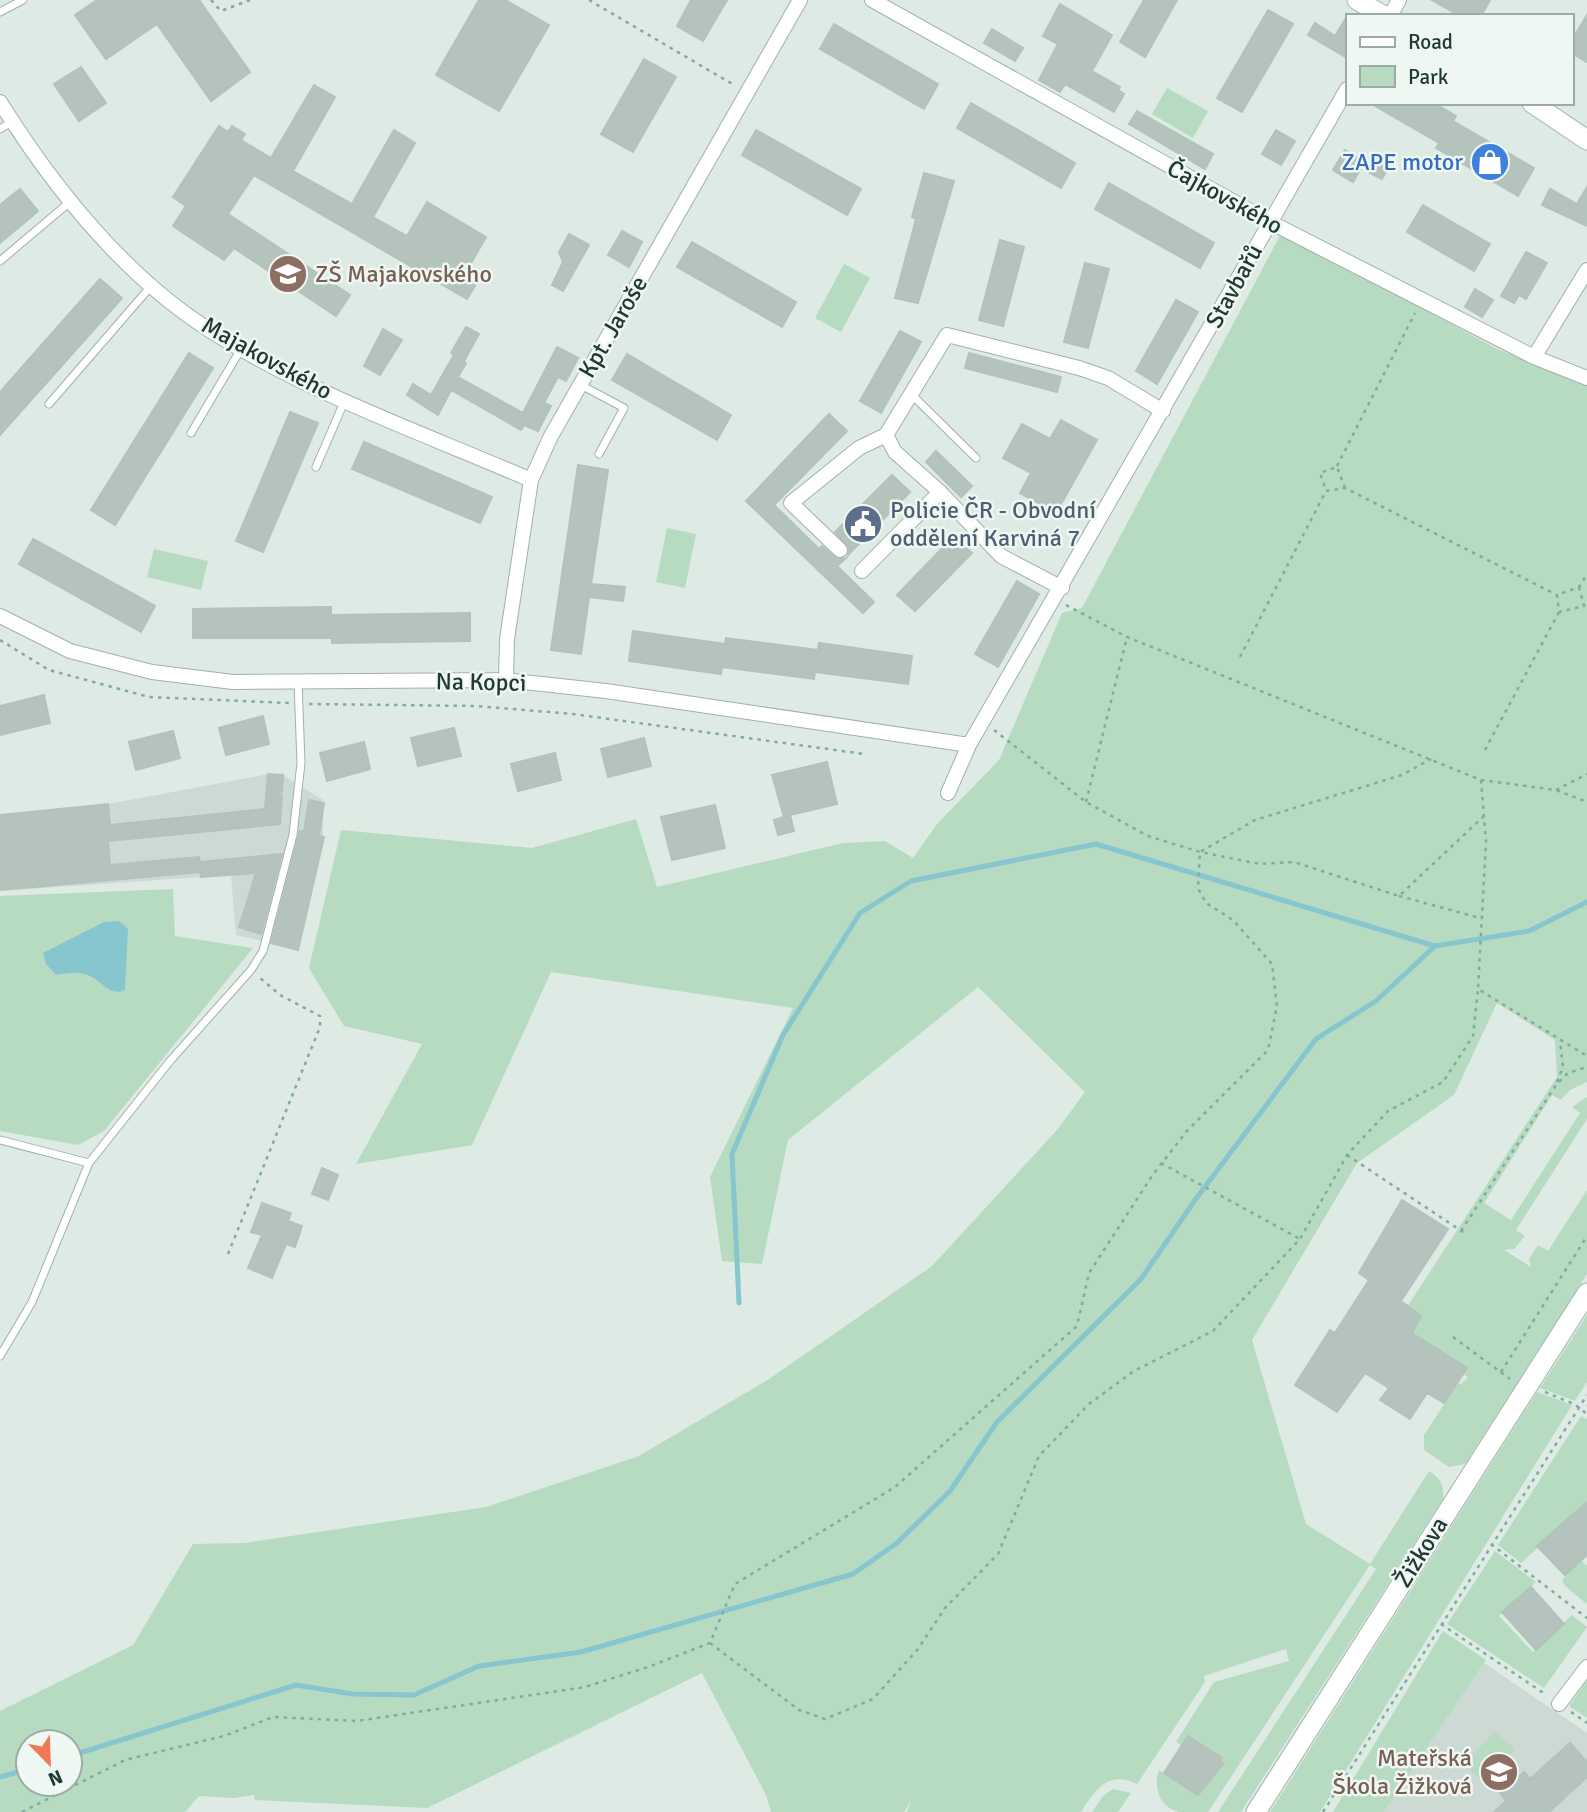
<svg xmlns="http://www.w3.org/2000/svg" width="1587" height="1812" viewBox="0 0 1587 1812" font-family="Signika,sans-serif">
<rect width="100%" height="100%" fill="#deeae4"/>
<!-- built -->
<path fill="#cdd9d3" d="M269,774L283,775L323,800V836L297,949L236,935L231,875L0,891V815L108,804Z
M1484,1663L1587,1733V1812H1384Z"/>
<!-- green -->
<path fill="#b7dbc0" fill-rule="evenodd" d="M1167,88L1208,111L1193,138L1152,114Z
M1282,232L1495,348L1587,385V1082L1570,1090L1561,1100L1552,1095L1484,1203L1511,1220L1580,1113L1572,1107L1587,1097V1119L1516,1230L1525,1236L1514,1249L1504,1250L1531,1267L1529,1259L1538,1245L1548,1251L1587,1190V1274L1465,1464L1449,1467L1424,1450V1435L1458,1383L1461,1384L1468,1377L1463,1374L1467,1368L1412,1333L1421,1316L1407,1307L1557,1077L1555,1040L1497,1003L1454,1095L1357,1163L1252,1340L1306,1524L1370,1564L1429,1471C1441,1479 1444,1485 1443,1499L1241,1812H1218L1376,1569L1370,1565L1208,1812C1199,1812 1187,1812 1179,1812C1159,1807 1153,1787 1159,1770L1198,1795L1222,1764V1758L1188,1737L1182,1746L1176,1742L1214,1682L1289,1661L1286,1649L1204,1676L1205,1682L1137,1784C1108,1770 1095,1790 1081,1812H907L911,1801L904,1812H771L766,1795L702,1673L427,1808L255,1800L254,1795L234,1798L199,1796L185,1812H0V1711L133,1645L193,1544L244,1543L486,1507L639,1456L769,1379L932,1266L1057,1130L1085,1092L978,987L788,1140L762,1264L722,1261L710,1177L793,1008L551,972L472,1145L356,1164L422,1044L344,1026L309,968L341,830L532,848L636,819L657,887L843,843L885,841L913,858L937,824L999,760L1062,613L1082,608ZM28,1742H70V1784H28Z
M844,264L870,278L841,332L815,318Z
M667,528L696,534L685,588L656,582Z
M154,549L208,561L201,590L147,577Z
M173,889L175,936L253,948L104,1131L78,1145L0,1131V896Z
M1587,1315V1382L1575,1401L1540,1388Z
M1537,1392L1572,1405L1320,1812H1270Z
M1581,1416L1587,1419V1502L1521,1563L1498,1545Z
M1495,1551L1536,1582L1499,1616L1533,1652L1572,1615L1587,1627L1544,1688L1447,1624Z
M1581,1560L1587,1566V1604L1565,1586L1562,1580Z
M1443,1631L1486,1660L1384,1812H1333Z
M1587,1681V1718L1569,1706Z
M1495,1731L1515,1749L1484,1783L1464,1764Z
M1113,1789L1131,1793L1118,1812H1092L1103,1796Z"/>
<!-- water -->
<path fill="#87c5cf" d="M119,921L128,929L125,990C110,997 103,982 90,976C79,971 68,973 56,975L46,964L43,953L104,922Z"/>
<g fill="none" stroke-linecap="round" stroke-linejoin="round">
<!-- stream -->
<path stroke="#87c5cf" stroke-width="5" d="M739,1303L732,1154L783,1035L860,913L911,881L1096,844L1435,946L1529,931L1587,902
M70,1756L296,1685L353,1694L414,1695L479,1666L581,1652L853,1574L897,1543L950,1491L997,1422L1141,1279L1195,1200L1316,1039L1376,1001L1435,946
M0,1777L28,1769"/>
</g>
<!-- building -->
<path fill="#b4c4bd" stroke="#b1c3bb" stroke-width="2" d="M97,0H199L250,72L211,101L157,24L106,59L75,15Z
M479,0H505L549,25L499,111L436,75Z
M691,0H727L703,41L677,26Z
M1144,0H1177L1145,57L1120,42Z
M1432,0H1490L1481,16H1460Z
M1060,4L1112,35L1092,71L1120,87L1118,90L1124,94L1114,112L1065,84L1060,92L1039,80L1058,44L1043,36Z
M1268,10L1293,24L1242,112L1217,98Z
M1587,15V62L1571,53V42Z
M1347,16V58L1308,35L1315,23L1335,36Z
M834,24L938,84L924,109L820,49Z
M992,29L1023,48L1015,61L984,43Z
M644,59L676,77L633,152L601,134Z
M81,67L106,103L79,121L54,84Z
M314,85L335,97L293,171L352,204L394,130L415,143L373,217L407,236L427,202L486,237L467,270L480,278L467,299L254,175L228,214L350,295L336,316L234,248L224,260L173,226L186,206L173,197L219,126L228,132L232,126L245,134L241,140L271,158Z
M971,103L1075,163L1061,188L957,128Z
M1370,103H1434L1456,116L1453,121L1534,168L1518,196L1436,148L1439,143Z
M1137,111L1213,154L1205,169L1129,124Z
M756,130L861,189L847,215L742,155Z
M1276,130L1295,141L1281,165L1262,154Z
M1345,150L1364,162L1353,182L1333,170Z
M1378,158L1390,165L1382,179L1370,173Z
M924,173L954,181L918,303L895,298L916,219L912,217Z
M1109,183L1214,243L1200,268L1095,209Z
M1587,187V226L1542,205L1550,189L1577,204Z
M20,189L38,211L0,243V205Z
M1423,205L1490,244L1474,271L1407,232Z
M622,231L642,242L629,267L608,255Z
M569,234L589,245L563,291L552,285L563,262L559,252Z
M1000,240L1024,247L1003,326L979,320Z
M692,242L796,302L782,327L677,267Z
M1526,252L1547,263L1526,299L1519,295L1514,303L1501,296Z
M1085,263L1109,269L1088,348L1064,342Z
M100,279L122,298L0,435V392Z
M1475,289L1493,300L1482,317L1465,307Z
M1176,300L1198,312L1157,384L1136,371Z
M466,327L479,334L464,361L451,353Z
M383,329L402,340L380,375L364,366Z
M900,331L921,342L881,413L860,401Z
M557,347L578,358L566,381L558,377L544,403L551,406L538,431L524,425L521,430L451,390L438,415L407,395L413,384L431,395L454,355L466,363L458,377L523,413Z
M189,353L213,368L115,525L91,510Z
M969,353L1061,377L1057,392L965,368Z
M627,354L731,415L717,440L612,380Z
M290,412L318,423L263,552L236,541Z
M829,414L847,431L774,505L819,549L822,546L837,559L846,558L837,566L874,602L863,613L746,501Z
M1061,420L1097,440L1056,513L1020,493L1031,473L1003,458L1022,424L1050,439Z
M364,442L492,497L480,523L352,469Z
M936,451L972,486L961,497L926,462Z
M578,465L608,470L591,584L625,587L623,601L589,597L581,654L551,650Z
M892,475L910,492L848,555L849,547L835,532Z
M954,536L972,553L915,611L897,595Z
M33,539L155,606L141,632L19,564Z
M1017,581L1039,594L998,667L975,654Z
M331,607V615L470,613V641L332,643V638H193V609Z
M633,631L725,644L726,638L818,650L819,643L912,656L908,684L815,672L814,679L722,667L721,674L629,661Z
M44,695L50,723L0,735V706Z
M263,716L269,744L226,755L219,728Z
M454,728L461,756L418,766L411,738Z
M173,731L180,758L136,770L129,742Z
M644,738L651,766L608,777L601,749Z
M364,742L370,769L327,781L320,753Z
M555,753L561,780L518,791L511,764Z
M827,762L837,804L790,815L794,831L778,835L774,820L784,817L772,775Z
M268,774L283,775L282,792L274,794L282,795L280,824L108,841L110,865L199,857L200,862L282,854L261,934L239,927L256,873L201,877L200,872L0,890V815L108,804L110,825L265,809Z
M309,800L324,803L319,836L324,837L298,950L271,943L300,831L304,832Z
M715,805L725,848L672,860L661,817Z
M322,1168L338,1175L328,1200L312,1194Z
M1402,1200L1448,1229L1401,1301L1421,1316L1412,1333L1467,1368L1444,1403L1427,1393L1410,1419L1380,1400L1389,1388L1365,1373L1337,1412L1295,1385L1330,1330L1335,1333L1369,1280L1359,1273Z
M262,1203L291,1213L288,1221L302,1226L295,1247L286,1244L272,1278L248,1268L262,1235L251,1232Z
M1587,1502V1555L1565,1575L1537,1546Z
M1531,1587L1564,1624L1536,1650L1502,1612Z
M1188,1736L1222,1758L1220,1762L1223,1764L1198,1795L1164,1773Z
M1570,1743L1587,1762V1777L1549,1812H1494L1506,1801L1500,1793L1524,1772L1530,1779Z"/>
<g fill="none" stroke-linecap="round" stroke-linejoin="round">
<!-- lane casing -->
<g stroke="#a1b1ab" stroke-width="9">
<path id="lane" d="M0,12L23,0
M0,129L13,121
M0,261L71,201
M581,385L624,408L599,454
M911,394L976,458
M49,404L152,285
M191,433L241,349
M316,467L345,400
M0,1140L89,1163L170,1061L251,970L263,951L293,835L301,763L298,682
M0,1356L32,1302L89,1163"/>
</g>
<!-- street casing -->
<g stroke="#a1b1ab" stroke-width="16">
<path id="street" d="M872,0L1270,222L1534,357L1587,378
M1390,16L1399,0
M0,102C55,190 126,278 214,333C313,395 425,434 531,480
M1534,357L1587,270
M886,435L895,452L940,492L1001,556L1062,588
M840,550L791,503L859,448L886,435L947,335L1079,368L1108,378L1163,411
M862,571L940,492
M0,616L70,651L152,672L233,682L506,680L606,691L969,745
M506,680L507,639L531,480L551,436L800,0
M948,793L969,745L1347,89
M1559,1704L1587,1667"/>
</g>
<!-- secondary casing -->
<g stroke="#9eb5ac" stroke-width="21">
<path id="secondary" d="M1357,0L1384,16
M1532,103L1587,140
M1256,1812L1587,1293"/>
</g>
<!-- path -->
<path stroke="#7fad9e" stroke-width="2.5" stroke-dasharray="3.5 5" stroke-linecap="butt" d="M211,0L221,11L250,0
M589,0L734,85
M1337,466L1415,313
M1345,488L1337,467L1320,473L1326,491L1345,488L1557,595
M1579,587L1584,606L1559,612L1557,595L1579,587L1587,574
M1066,605L1127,637L1481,780L1556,790L1587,802
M0,640L49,670L149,697L289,703
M1240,657L1326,491
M309,704L476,706L573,714L864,754
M994,730L1086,802L1148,836L1200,852L1260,864L1294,862L1399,896L1484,816
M1485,750L1559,612
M1481,780L1486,842L1478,989L1587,1056
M1556,790L1587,774
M1086,802L1127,637
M1399,896L1480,918
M1557,1082L1563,1067L1560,1041
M1347,1155L1466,1234
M1161,1163L1300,1239
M1461,1231L1556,1085L1568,1073L1587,1067
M228,1254L320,1027V1016L280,995L259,977
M1453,1337L1510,1379
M1501,1372L1587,1236
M1545,1392L1574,1404L1587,1414
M1491,1544L1587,1618
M1441,1624L1545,1694
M710,1643L799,1710L825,1719L873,1699L918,1649L945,1608L998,1554L1039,1456L1089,1404L1134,1371L1213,1331L1300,1239L1347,1155L1388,1111L1443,1082L1473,1036L1478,989
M1571,1712L1587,1723
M22,1812L125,1760L224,1736L273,1717L357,1721L585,1687L648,1667L710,1643L735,1584L895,1487L1077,1326L1089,1273L1152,1176L1186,1132L1268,1050L1277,1006L1272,964L1233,920L1206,903L1198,888L1200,852L1255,820L1402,775L1431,759
M1323,1812L1587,1395"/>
<!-- lane -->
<use href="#lane" stroke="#fff" stroke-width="7"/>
<!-- street -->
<use href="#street" stroke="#fff" stroke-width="14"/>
<!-- secondary -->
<use href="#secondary" stroke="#fff" stroke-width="19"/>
</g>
<!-- icons -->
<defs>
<g id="shop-disc" transform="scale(2.0125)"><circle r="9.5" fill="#3f7fe0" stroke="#eff7f2"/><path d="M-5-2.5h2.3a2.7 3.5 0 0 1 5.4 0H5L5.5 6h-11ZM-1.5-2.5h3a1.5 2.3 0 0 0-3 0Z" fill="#fff"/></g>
<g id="school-disc" transform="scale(2.0125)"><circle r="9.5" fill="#8d6e63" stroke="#eff7f2"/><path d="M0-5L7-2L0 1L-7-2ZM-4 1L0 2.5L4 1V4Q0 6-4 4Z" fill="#fff"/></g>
<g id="civic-disc" transform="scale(2.0125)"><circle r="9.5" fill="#5c6f8a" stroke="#eff7f2"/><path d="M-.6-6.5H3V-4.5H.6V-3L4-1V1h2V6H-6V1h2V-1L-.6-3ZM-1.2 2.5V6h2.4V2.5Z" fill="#fff"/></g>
</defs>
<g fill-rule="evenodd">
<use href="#shop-disc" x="1490" y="162"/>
<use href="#school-disc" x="288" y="274"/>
<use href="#civic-disc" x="863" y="524"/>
<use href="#school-disc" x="1499" y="1772"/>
</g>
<g text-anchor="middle" stroke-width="5" stroke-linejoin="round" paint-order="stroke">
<!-- shop labels -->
<g font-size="24" fill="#366cbe" stroke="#eff7f2" text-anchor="end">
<text x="1463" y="170">ZAPE motor</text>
</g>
<!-- street labels -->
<g font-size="24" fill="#203932" stroke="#eff7f2">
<text transform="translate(1225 197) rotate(29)" y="8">Čajkovského</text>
<text transform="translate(1234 286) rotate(-61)" y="8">Stavbařů</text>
<text transform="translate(613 327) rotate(-60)" y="8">Kpt. Jaroše</text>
<text transform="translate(267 358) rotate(29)" y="8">Majakovského</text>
<text transform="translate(481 682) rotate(1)" y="8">Na Kopci</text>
<text transform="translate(1421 1552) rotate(-58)" y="8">Žižkova</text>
</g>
<!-- education labels -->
<g font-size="24" fill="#785e54" stroke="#eff7f2" text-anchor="start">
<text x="315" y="282">ZŠ Majakovského</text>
<text x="1472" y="1766" text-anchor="end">Mateřská<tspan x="1472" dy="28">Škola Žižková</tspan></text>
</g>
<!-- service labels -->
<g font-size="24" fill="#4e5e75" stroke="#eff7f2" text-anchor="start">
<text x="890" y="518">Policie ČR - Obvodní<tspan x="890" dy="28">oddělení Karviná 7</tspan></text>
</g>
</g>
<!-- legend -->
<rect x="1346" y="14" width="228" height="91" fill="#eff7f2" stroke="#9caba5" stroke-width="2"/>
<rect x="1360" y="37" width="35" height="10" fill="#ffffff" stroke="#9caba5" stroke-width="2"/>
<text x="1408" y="49" font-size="21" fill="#203932">Road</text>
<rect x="1360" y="66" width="35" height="21" fill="#b7dbc0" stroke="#9caba5" stroke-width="2"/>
<text x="1408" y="84" font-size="21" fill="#203932">Park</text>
<!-- north arrow -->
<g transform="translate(49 1763) rotate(157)"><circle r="33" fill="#eff7f2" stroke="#9caba5" stroke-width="2"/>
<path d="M0-5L12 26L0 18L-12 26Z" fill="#ef7957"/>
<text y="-10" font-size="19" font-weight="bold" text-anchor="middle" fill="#203932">N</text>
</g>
</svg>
